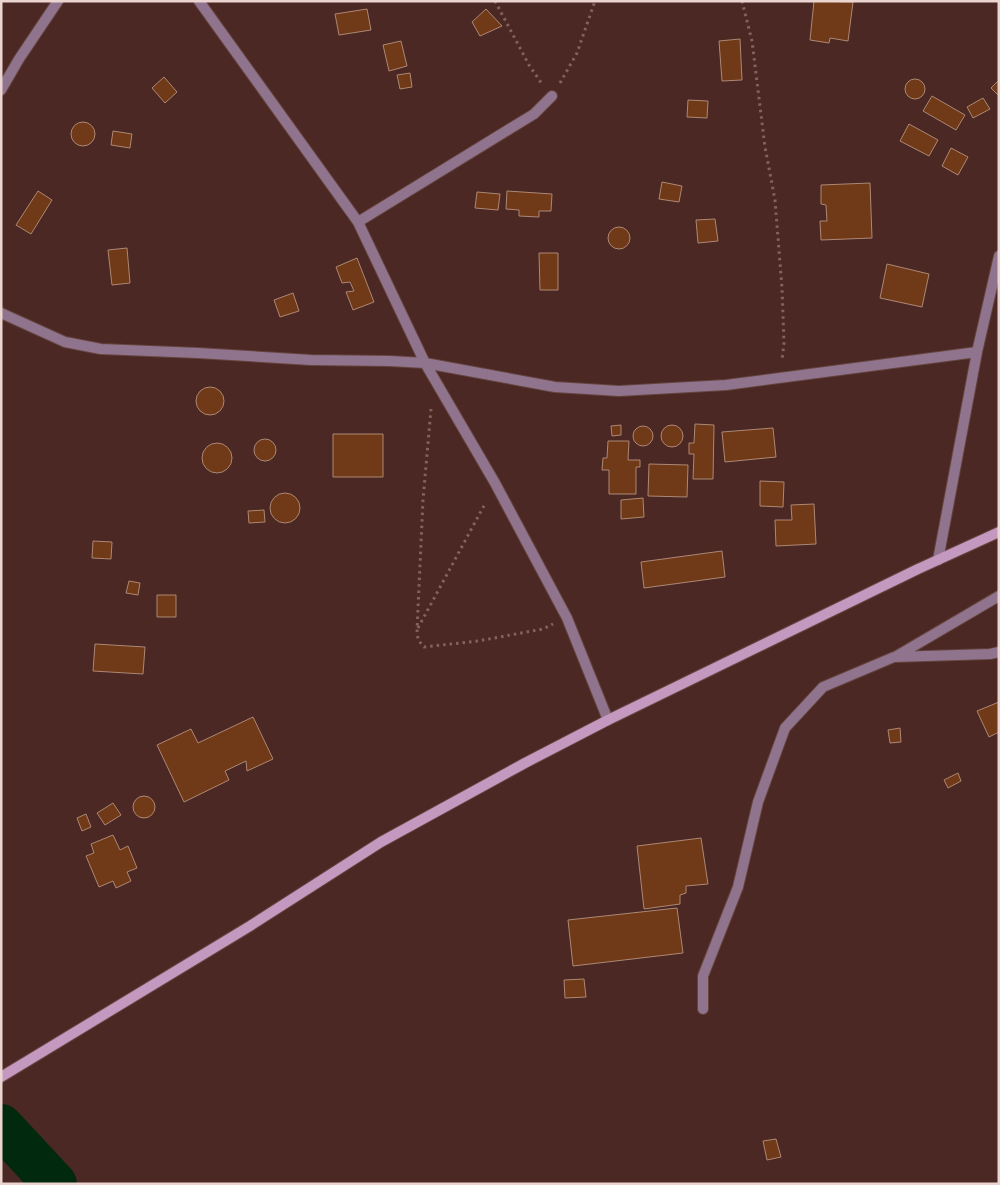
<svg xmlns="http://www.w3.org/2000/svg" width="1000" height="1185" viewBox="0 0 1000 1185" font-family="'Golos Text',sans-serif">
<rect width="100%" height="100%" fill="#4b2823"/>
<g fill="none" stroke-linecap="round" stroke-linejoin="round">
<!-- river -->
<path stroke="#00290e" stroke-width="44" d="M1,1126L55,1184"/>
</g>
<!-- building -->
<path fill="#703917" stroke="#ad8875" d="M814,1L853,2L848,41L830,38L829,43L810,40Z
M367,9L371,30L339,35L335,14Z
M486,9L502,26L480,36L472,22Z
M740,39L742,80L722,81L719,41Z
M401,41L407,66L389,71L383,45Z
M410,73L412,87L400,89L397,75Z
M164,77L177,92L165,103L152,88Z
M905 89a10 10 0 1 1 20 0a10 10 0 1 1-20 0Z
M999,80V96L991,88Z
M932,96L965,115L956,130L923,111Z
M983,98L990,109L973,118L967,107Z
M688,100L708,101L707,118L687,117Z
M71 134a12 12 0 1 1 24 0a12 12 0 1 1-24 0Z
M909,124L938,140L929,156L900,141Z
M113,131L132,134L130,148L111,145Z
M951,148L968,157L958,175L942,166Z
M662,182L682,186L679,202L659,199Z
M870,183L872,238L821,240L820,221H827L826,205L821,204V185Z
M38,191L52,200L31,234L16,225Z
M507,191L552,194L551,211H539V217L519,216V210L506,209Z
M477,192L500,194L498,210L475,208Z
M715,219L718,241L698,243L696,220Z
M608 238a11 11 0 1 1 22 0a11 11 0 1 1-22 0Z
M127,248L130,283L112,285L108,250Z
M539,253H558V290H540Z
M357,258L374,302L353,310L346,292L354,291L350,282L342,283L336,267Z
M887,264L929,274L922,307L880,298Z
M293,293L299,311L280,317L274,300Z
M196 401a14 14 0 1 1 28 0a14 14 0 1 1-28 0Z
M695,424L714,425L713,479H693L694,454H689V443H694Z
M661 436a11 11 0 1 1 22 0a11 11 0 1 1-22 0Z
M621,425V435L612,436L611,426Z
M633 436a10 10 0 1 1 20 0a10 10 0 1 1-20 0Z
M773,428L776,457L725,462L722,432Z
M333,434H383V477H333Z
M254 450a11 11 0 1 1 22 0a11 11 0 1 1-22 0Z
M608,441H629L628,460H640V467H636V494H609V470H602L603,458H607Z
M202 458a15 15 0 1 1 30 0a15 15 0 1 1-30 0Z
M649,464L688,465L687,497L648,496Z
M760,481L784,482L783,507L760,506Z
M270 508a15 15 0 1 1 30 0a15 15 0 1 1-30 0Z
M643,498L644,517L621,519V500Z
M814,504L816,544L776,546L775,520H792L791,505Z
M264,510L265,522L249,523L248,511Z
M93,541L112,542L111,559L92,558Z
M722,551L725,577L644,588L641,562Z
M129,581L140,583L138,595L126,593Z
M157,595H176V617H157Z
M95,644L145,647L143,674L93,671Z
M999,702V732L989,737L977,711Z
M253,717L273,759L247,771L246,761L225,771L229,780L184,802L157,745L191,729L198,743Z
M900,728L901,742L890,743L888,730Z
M958,773L961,781L948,788L944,780Z
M133 807a11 11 0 1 1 22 0a11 11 0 1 1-22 0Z
M113,803L121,815L105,825L97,813Z
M86,814L91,827L82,831L77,818Z
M113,835L120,850L128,846L137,868L127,872L131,881L116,888L113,881L99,887L86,856L94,853L91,844Z
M701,838L708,884L686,886V893L680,895V904L644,909L637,846Z
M677,908L683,953L573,966L568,920Z
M584,979L586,997L565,998L564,980Z
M776,1139L781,1157L767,1160L763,1141Z"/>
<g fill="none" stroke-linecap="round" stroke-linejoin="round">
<!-- street casing -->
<g stroke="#65443f" stroke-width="12">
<path id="street" d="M199,1L358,222L425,363L495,483L567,618L608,720
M1,90L19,59L58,1
M358,222L534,114L552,96
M1,313L65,342L101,349L198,353L311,360L390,361L425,363L555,387L619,391L726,385L977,352
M938,560L977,352L999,256
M895,657L999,596
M703,1009V976L738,887L758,802L785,728L823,687L894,657L990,654L999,652"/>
</g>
<!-- secondary casing -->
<g stroke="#65443f" stroke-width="12">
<path id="secondary" d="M1,1077L250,926L381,842L525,763L608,720L918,569L999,532"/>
</g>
<!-- path -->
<path stroke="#82635e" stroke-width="3" stroke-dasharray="2.5 4" stroke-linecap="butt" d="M495,1L529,65L542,84
M742,1L752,41L765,147L775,200L782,288L784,343L782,360
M560,83L577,53L595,1
M431,409L423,500L417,630L418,640L424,647L478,641L543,629L553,624
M418,628L486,502"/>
<!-- street -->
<use href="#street" stroke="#90748d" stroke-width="10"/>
<!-- secondary -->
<use href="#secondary" stroke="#c598c0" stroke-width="10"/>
</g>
<!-- border -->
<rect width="1000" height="1185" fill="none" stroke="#ecd5d1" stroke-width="5"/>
</svg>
